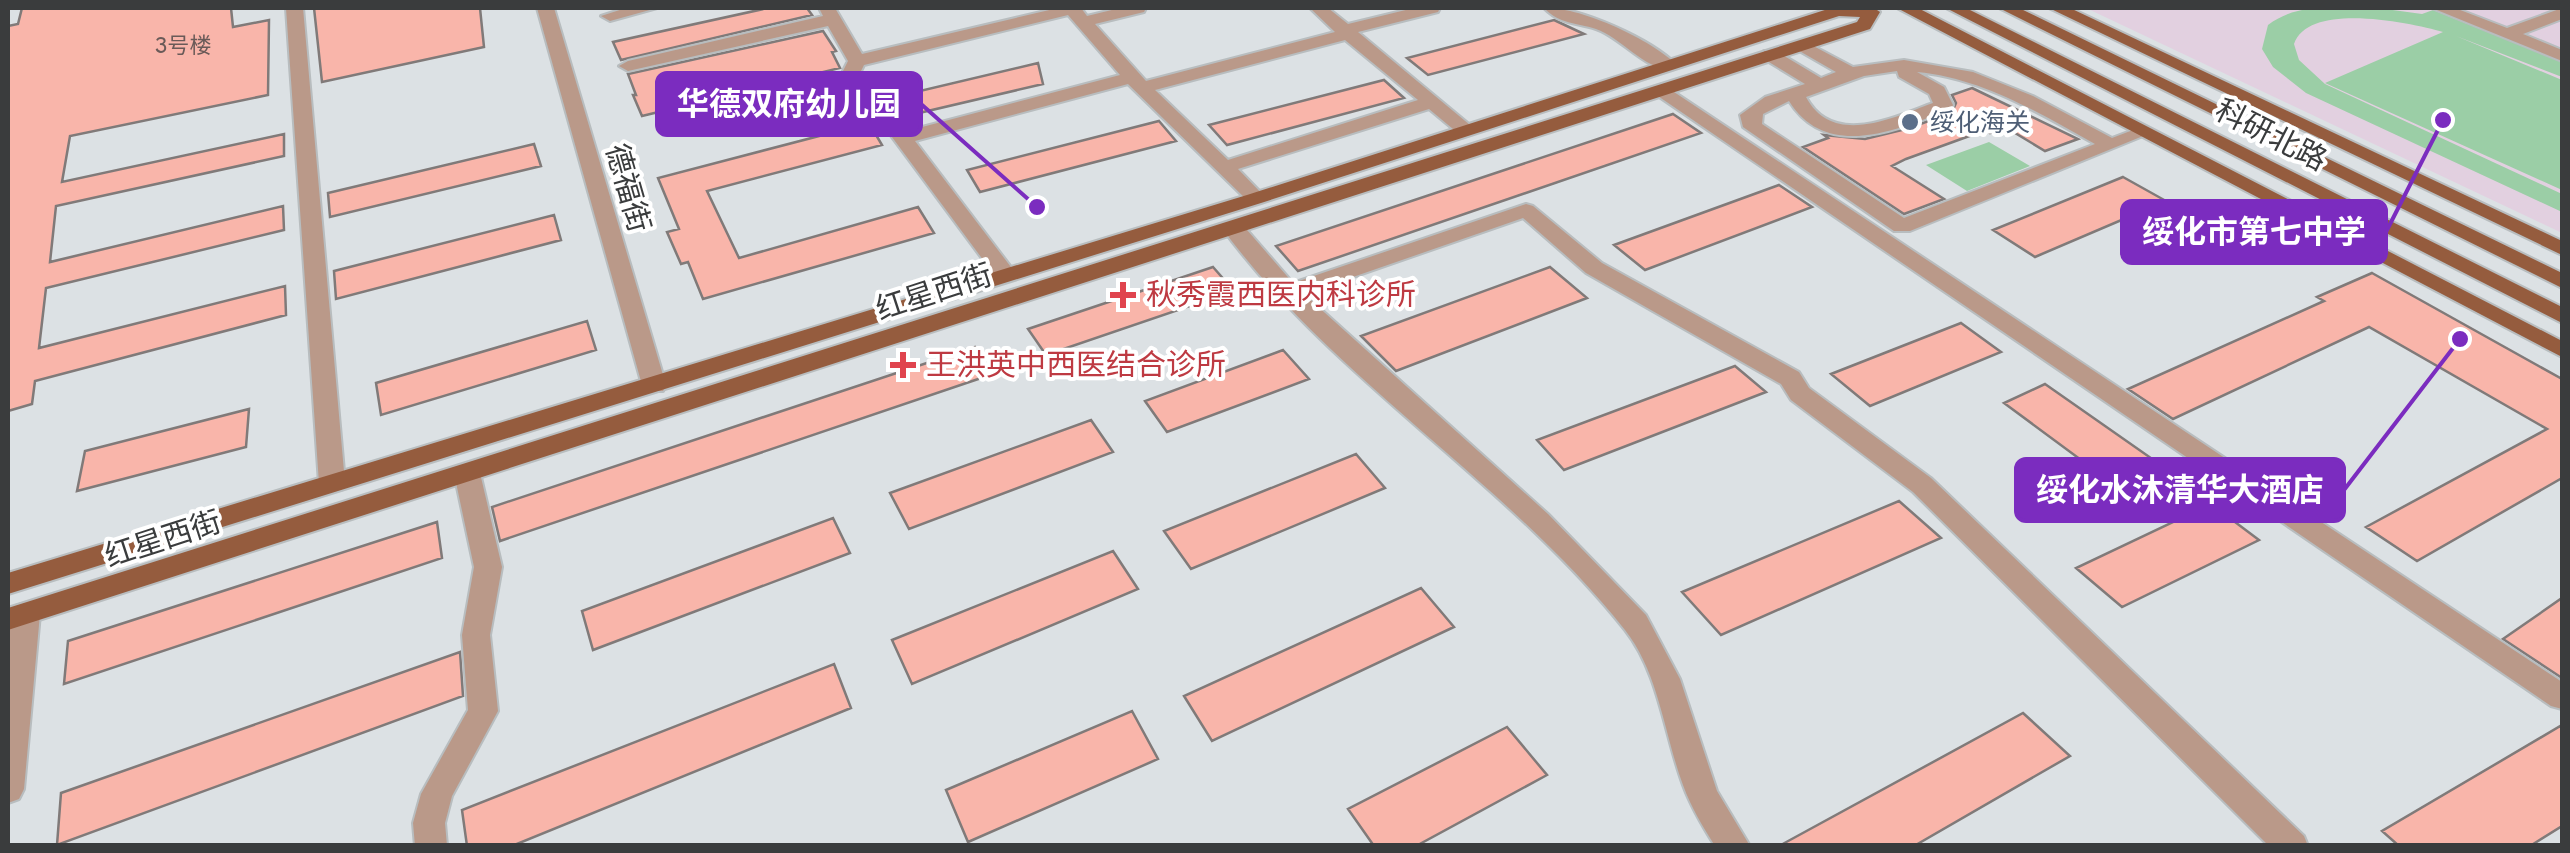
<svg xmlns="http://www.w3.org/2000/svg" width="2570" height="853" viewBox="0 0 2570 853" font-family="Overpass,'Noto Sans SC',sans-serif">
<rect width="100%" height="100%" fill="#dce1e4"/>
<!-- education -->
<path fill="#e2d0e0" d="M2086,8H2562V233Z"/>
<!-- green -->
<path fill="#9bcea6" d="M2378,8L2422,14L2433,10L2562,62V77L2456,36L2562,80V190L2325,83L2443,32C2411,23 2309,1 2294,44L2299,60L2325,84L2562,194V212L2306,93L2273,67L2262,49L2268,25C2300,1 2340,8 2378,8Z
M1989,142L2030,166L1967,191L1926,165Z"/>
<!-- building -->
<path fill="#f9b5aa" stroke="#807a79" stroke-width="2.5" d="M22,8H231L233,27L269,20L268,95L70,136L62,182L284,134V156L56,206L50,262L283,206L284,230L46,288L39,348L285,286L286,315L35,381L32,404L8,411V26L18,24Z
M314,8H480L484,47L322,82Z
M768,8H807L812,15L621,60L613,42Z
M1554,20L1584,34L1428,75L1407,58Z
M823,31L836,51L832,52L840,68L642,116L633,95H636L628,74Z
M1038,63L1043,84L919,113L907,94Z
M1384,80L1404,98L1227,145L1209,125Z
M1972,88L2078,139L2045,151L2005,127L1990,133L1986,130L1906,159L1892,166L1944,199L1904,214L1803,147L1828,138L1824,135L1865,139L1910,128L1952,112L1956,103L1952,95Z
M1673,114L1701,133L1298,271L1276,246Z
M1159,121L1176,141L980,192L967,170Z
M869,123L882,145L707,191L739,258L918,207L934,233L703,299L688,262L681,264L667,232L679,229L658,178Z
M534,144L541,166L330,217L328,193Z
M2123,177L2166,201L2035,257L1993,230Z
M1779,185L1812,207L1645,270L1614,245Z
M554,215L561,240L336,299L334,271Z
M1213,267L1234,291L1046,355L1028,329Z
M1550,267L1587,298L1396,371L1361,336Z
M2372,273L2562,379V478L2417,561L2366,527L2547,429L2369,327L2173,419L2128,389L2324,301L2317,297Z
M587,321L596,350L381,415L376,383Z
M1961,323L2001,352L1870,406L1831,374Z
M975,347L993,374L500,541L492,507Z
M1283,350L1309,379L1167,432L1145,401Z
M1735,366L1766,392L1564,470L1537,440Z
M2045,384L2158,463L2115,485L2004,403Z
M249,409L246,447L77,491L85,451Z
M1091,420L1113,452L909,529L890,493Z
M1356,454L1385,488L1191,569L1164,531Z
M1899,501L1941,538L1721,635L1682,592Z
M2211,504L2259,540L2122,607L2076,568Z
M833,518L850,553L593,650L582,611Z
M437,522L442,558L64,684L68,641Z
M1113,551L1138,589L912,684L892,640Z
M1421,588L1454,627L1212,741L1184,696Z
M2562,598V678L2503,639Z
M460,652L463,696L57,845L61,793Z
M834,664L851,708L512,846H467L462,810Z
M1132,711L1158,759L968,842L946,790Z
M2023,713L2070,756L1914,846H1779Z
M2562,725V826L2530,846H2399L2382,831Z
M1507,727L1547,775L1416,846H1374L1348,809Z"/>
<g fill="none" stroke-linecap="round" stroke-linejoin="round">
<!-- minor casing -->
<g stroke="#b8bdbf" stroke-width="4">
<path id="minor" d="M286,8H303L345,483L341,490H323L319,483Z
M537,8H554L666,385L663,391H645L642,385Z
M626,8H657L610,21L601,16Z
M819,8H835L862,54L1058,8H1081L1087,16L1120,8H1146L1144,12L1095,24L1146,81L1335,32L1310,8H1328L1348,24L1414,8H1440L1438,12L1358,32L1476,130L1473,134H1459L1429,109L1238,169L1266,198L1256,204L1249,202L1128,84L915,141L1017,275L1006,282L998,280L846,75L843,71L848,61L828,26L628,71L619,66L628,61L823,16ZM1068,15L1120,75L907,131L861,71L864,65ZM1345,40L1418,100L1228,160L1155,90Z
M1544,8C1579,6 1651,39 1677,65L1674,69C1647,73 1621,37 1596,29C1575,22 1561,25 1544,8Z
M2432,8H2455L2507,28L2562,8V19L2523,34L2562,50V61Z
M1802,40L1853,67L1904,60L1973,72L2033,96L2112,138L2133,130L2143,136L1910,231H1894L1743,127L1740,115L1765,97L1805,84L1764,59V51H1776L1821,78L1836,72L1796,49L1793,45ZM1897,71L1899,77L1929,94L1933,103C1894,117 1833,148 1806,97L1864,76ZM1917,72C1982,78 2039,113 2095,144L1904,218L1762,124L1763,114L1789,101C1827,162 1899,129 1951,109L1953,105L1944,87Z
M1662,84L2562,682V709L2551,706L1655,94L1653,90Z
M1526,204L1533,206L1602,263L1799,372L1809,388L1931,478L2304,836L2308,846H2269L1913,492L1791,400L1781,384L1586,273L1523,218L1304,294L1548,514L1646,615L1680,679L1717,791L1750,846H1715C1703,827 1691,807 1683,785C1664,734 1659,673 1625,630C1507,481 1335,382 1222,228L1225,223H1241L1293,283Z
M467,464L476,467L480,473L502,567L490,635L498,711L452,796L445,823L447,846H415L413,823L421,794L468,710L462,635L474,567L454,473L458,467Z
M26,603L36,606L40,614L24,789L19,799L8,803C5,764 0,637 16,606Z"/>
</g>
<!-- major casing -->
<g stroke="#b8bdbf" stroke-width="4">
<path id="major" d="M1831,8H1874L1880,12L1870,29L8,630V608L1857,22L1860,17L1839,16L1261,203L8,594V573L1247,195Z
M1897,8H1918L2562,341V357Z
M1946,8H1966L2562,307V323Z
M1999,8H2019L2562,273V288Z
M2049,8H2070L2562,241V255Z"/>
</g>
<!-- minor -->
<use href="#minor" fill="#ba9989" fill-rule="evenodd"/>
<!-- major -->
<use href="#major" fill="#955c3e" fill-rule="evenodd"/>
</g>
<!-- markers -->
<circle fill="#5c6f8a" stroke="#fff" stroke-width="4" cx="1910" cy="122" r="10"/>
<g fill="#e0444e" stroke="#fff" stroke-width="4">
<path d="M1118 280h10v10h10v10h-10v10h-10v-10h-10v-10h10z"/>
<path d="M898 350h10v10h10v10h-10v10h-10v-10h-10v-10h10z"/>
</g>
<g text-anchor="middle" stroke-width="8" stroke-linejoin="round" paint-order="stroke">
<!-- far-number labels -->
<g font-size="22" fill="#6a5a58">
<text x="183" y="53">3号楼</text>
</g>
<!-- far-service labels -->
<g font-size="25" fill="#4e5e75" stroke="#fff" text-anchor="start">
<text x="1930" y="131">绥化海关</text>
</g>
<!-- street labels -->
<g font-size="30" fill="#3a3c3d" stroke="#fff">
<text transform="translate(2271 135) rotate(27)" y="10">科研北路</text>
<text transform="translate(628 188) rotate(74)" y="10">德福街</text>
<text transform="translate(934 292) rotate(-18)" y="10">红星西街</text>
<text transform="translate(163 539) rotate(-18)" y="10">红星西街</text>
</g>
<!-- health labels -->
<g font-size="30" fill="#be3a42" stroke="#fff" text-anchor="start">
<text x="1146" y="305">秋秀霞西医内科诊所</text>
<text x="926" y="375">王洪英中西医结合诊所</text>
</g>
</g>
<!-- callouts -->
<path fill="none" stroke="#7b2cbf" stroke-width="4" d="M1037 207L921 104M2443 120L2386 232M2460 339L2344 490"/>
<g fill="#7b2cbf" stroke="#fff" stroke-width="4">
<circle cx="1037" cy="207" r="10"/>
<circle cx="2443" cy="120" r="10"/>
<circle cx="2460" cy="339" r="10"/>
</g>
<g fill="#7b2cbf" stroke="#7b2cbf" stroke-width="4">
<rect x="657" y="73" width="264" height="62" rx="10"/>
<rect x="2122" y="201" width="264" height="62" rx="10"/>
<rect x="2016" y="459" width="328" height="62" rx="10"/>
</g>
<g font-size="32" text-anchor="middle" font-weight="bold" fill="#fff">
<text x="789" y="115">华德双府幼儿园</text>
<text x="2254" y="243">绥化市第七中学</text>
<text x="2180" y="501">绥化水沐清华大酒店</text>
</g>
<!-- border -->
<rect width="2570" height="853" fill="none" stroke="#3a3c3d" stroke-width="20"/>
</svg>
